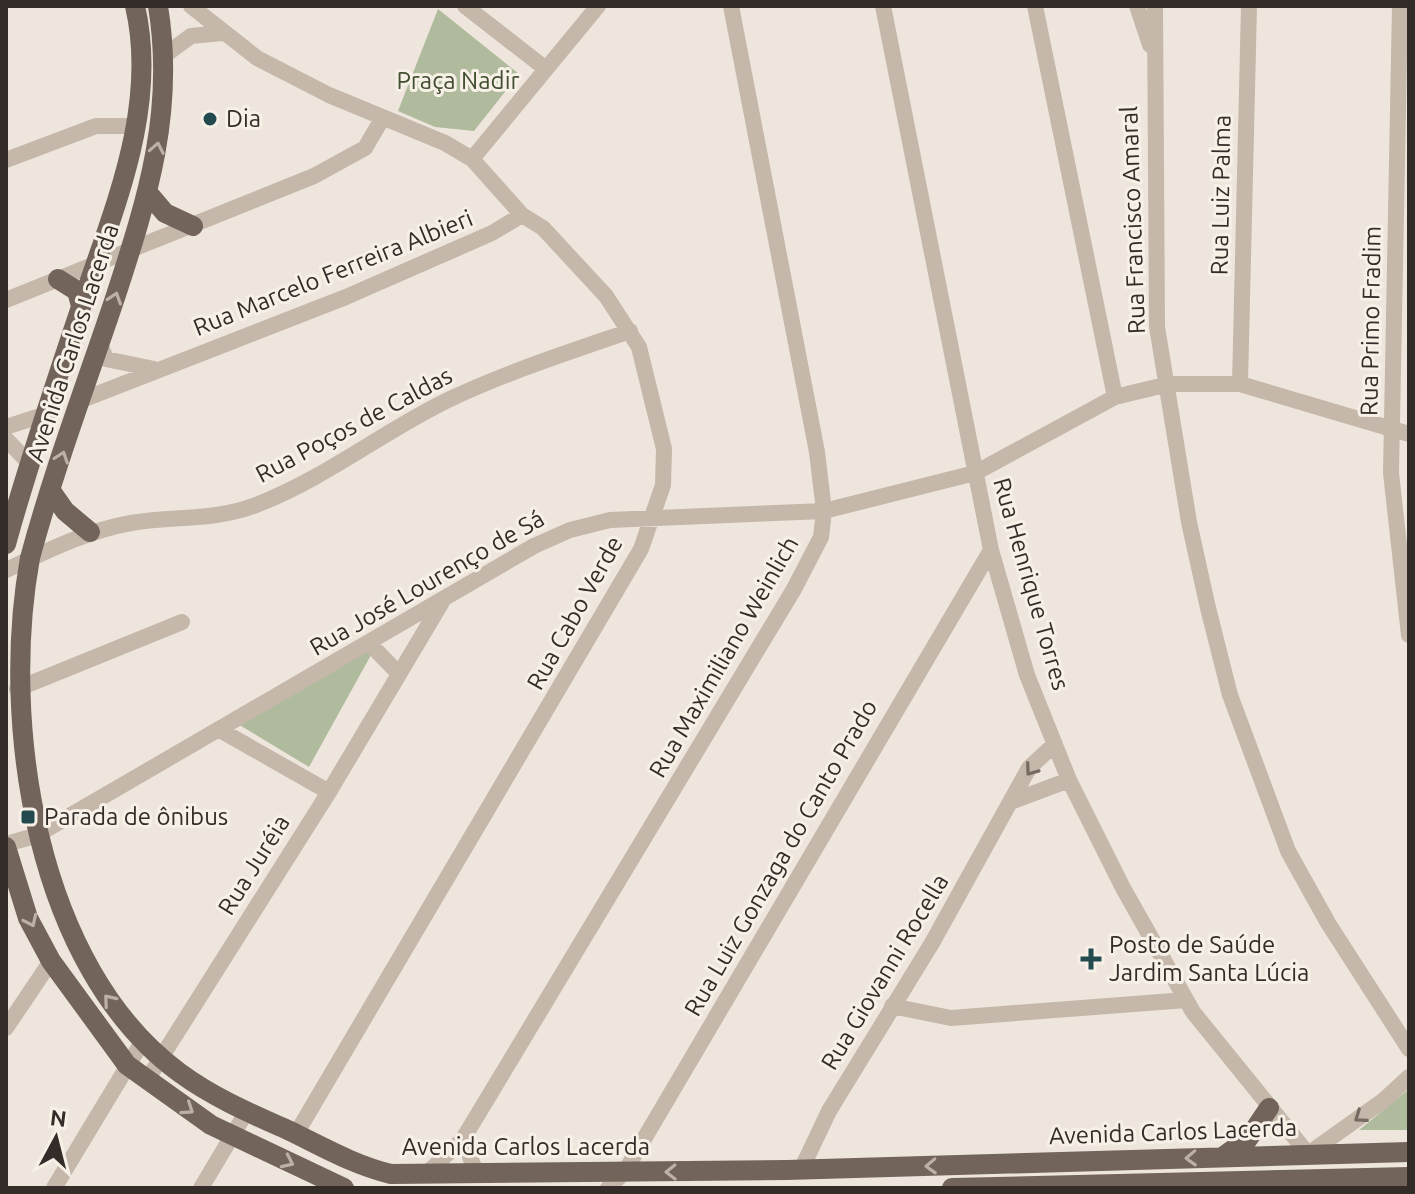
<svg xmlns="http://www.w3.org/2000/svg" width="1415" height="1194" viewBox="0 0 1415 1194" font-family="Ubuntu,sans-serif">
<rect width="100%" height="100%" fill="#eee6dc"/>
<!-- green -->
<path fill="#b0bb9e" d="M438,9L519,74L474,131L435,127L398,111Z
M376,646L309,767L238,724Z
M1409,1089V1130H1359Z"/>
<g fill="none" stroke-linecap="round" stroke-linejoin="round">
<!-- minor -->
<path stroke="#c5b7a9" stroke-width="16" d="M191,6L257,58L329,95L445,143L472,159L522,215L543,228L606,296L639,347L664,449L663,485L641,549L296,1134
M465,6L546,69
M883,6L991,550L1027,675L1069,780L1123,888L1193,1012L1308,1154
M1035,6L1115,397
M1137,6L1150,45
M1155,6L1157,327L1189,522L1208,608L1230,695L1288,851L1328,923L1409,1049
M1400,6L1391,473L1409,635
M165,55L191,36L222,33
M472,159L598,6
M6,160L96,126H136
M6,300L314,176L365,148L382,119
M100,344L106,359L154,369
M1240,384L1249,6
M82,400L346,297L492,233L522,215
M6,427L46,414
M6,439L30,464
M6,570C47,551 86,531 131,523C176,515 211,522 256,505C326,478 382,432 448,400C507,372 569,352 630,331
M369,643L399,674
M17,689L182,622
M220,730L329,792
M1013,801L1069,780
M6,844L35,836L534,546L570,530L610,520L824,511L975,473L1115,397L1169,384H1240L1409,434
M892,1006L951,1018L1186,1000
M6,1028L51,961
M147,1080L329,792L442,602
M463,1139L477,1175
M1308,1154L1384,1100L1409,1077
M801,1170L829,1111L932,943L1029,768L1055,744
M425,1175L463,1139L794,589L821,537L824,511L817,452L731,6
M54,1188L144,1039
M201,1188L247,1111
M608,1188L624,1173L991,550"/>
<!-- major -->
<path stroke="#73645b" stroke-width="20" d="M158,6C175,110 148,197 116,295C87,382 54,469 30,558C0,723 36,968 180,1073C214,1098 252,1114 290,1131C323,1147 354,1165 391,1174L787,1170L1409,1152
M148,193L165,213L193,226
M58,279L77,291L81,306
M51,491L65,511L90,532
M6,544C28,464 55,385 81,307C112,212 159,109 135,6
M6,847L28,918L51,961L127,1065L211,1125L344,1188
M1224,1156L1248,1139L1269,1108
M952,1188L1409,1177"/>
</g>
<!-- one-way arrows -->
<defs><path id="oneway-chevron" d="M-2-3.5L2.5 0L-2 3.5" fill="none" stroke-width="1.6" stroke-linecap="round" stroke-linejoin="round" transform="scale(2)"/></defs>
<g stroke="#bcb1a8">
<use href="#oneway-chevron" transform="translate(157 148) rotate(-79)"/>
<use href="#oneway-chevron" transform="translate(115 298) rotate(-72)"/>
<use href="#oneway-chevron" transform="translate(62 457) rotate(-71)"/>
<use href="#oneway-chevron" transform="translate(31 921) rotate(65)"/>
<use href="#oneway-chevron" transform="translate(109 1000) rotate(-130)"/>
<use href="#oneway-chevron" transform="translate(188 1109) rotate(34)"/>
<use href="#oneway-chevron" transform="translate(1191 1158) rotate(178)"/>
<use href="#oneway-chevron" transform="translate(288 1162) rotate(25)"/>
<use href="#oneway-chevron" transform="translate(931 1166) rotate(178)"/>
<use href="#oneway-chevron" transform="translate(671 1172) rotate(179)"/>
</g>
<g stroke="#756b62">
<use href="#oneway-chevron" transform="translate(1031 770) rotate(126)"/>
<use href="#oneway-chevron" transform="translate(1360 1117) rotate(145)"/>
</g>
<!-- markers -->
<g fill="#234a4f" stroke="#f7f0e7" stroke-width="3">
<circle cx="210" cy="119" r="8"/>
<rect x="20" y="809" width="16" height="16" rx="4"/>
<path d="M1087 947h8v8h8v8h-8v8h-8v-8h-8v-8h8z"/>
</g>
<g text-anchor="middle" stroke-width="6" stroke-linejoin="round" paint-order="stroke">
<!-- park labels -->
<g font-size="24" fill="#414e2f" stroke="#f7f0e7">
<text x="458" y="89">Praça Nadir</text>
</g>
<!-- poi labels -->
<g font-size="24" fill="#332c28" stroke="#f7f0e7" text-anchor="start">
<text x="226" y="127">Dia</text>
<text x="44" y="825">Parada de ônibus</text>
<text x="1109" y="953">Posto de Saúde<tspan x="1109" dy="28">Jardim Santa Lúcia</tspan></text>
</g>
<!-- street labels -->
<g font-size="24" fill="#332c28" stroke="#f7f0e7">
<text transform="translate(1221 195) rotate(-89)" y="8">Rua Luiz Palma</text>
<text transform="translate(1133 220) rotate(-92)" y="8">Rua Francisco Amaral</text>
<text transform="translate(333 273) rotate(-22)" y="8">Rua Marcelo Ferreira Albieri</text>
<text transform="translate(1371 321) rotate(-89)" y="8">Rua Primo Fradim</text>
<text transform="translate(73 343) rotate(-72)" y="8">Avenida Carlos Lacerda</text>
<text transform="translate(354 425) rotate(-28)" y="8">Rua Poços de Caldas</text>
<text transform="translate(427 583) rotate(-30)" y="8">Rua José Lourenço de Sá</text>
<text transform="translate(1031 584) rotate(74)" y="8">Rua Henrique Torres</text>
<text transform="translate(575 613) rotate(-61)" y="8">Rua Cabo Verde</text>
<text transform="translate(724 657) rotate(-60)" y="8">Rua Maximiliano Weinlich</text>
<text transform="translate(781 858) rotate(-60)" y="8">Rua Luiz Gonzaga do Canto Prado</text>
<text transform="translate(254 865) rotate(-58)" y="8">Rua Juréia</text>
<text transform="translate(885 972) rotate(-59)" y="8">Rua Giovanni Rocella</text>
<text transform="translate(1173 1132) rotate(-2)" y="8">Avenida Carlos Lacerda</text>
<text x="526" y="1155">Avenida Carlos Lacerda</text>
</g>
</g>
<!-- border -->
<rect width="1415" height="1194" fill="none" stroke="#332c28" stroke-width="16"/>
<!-- north arrow -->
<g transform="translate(56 1138) rotate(7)" stroke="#f7f0e7" stroke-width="6" paint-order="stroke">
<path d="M0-6L14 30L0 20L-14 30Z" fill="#332c28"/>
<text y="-12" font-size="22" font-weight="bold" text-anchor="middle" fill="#332c28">N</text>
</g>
</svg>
